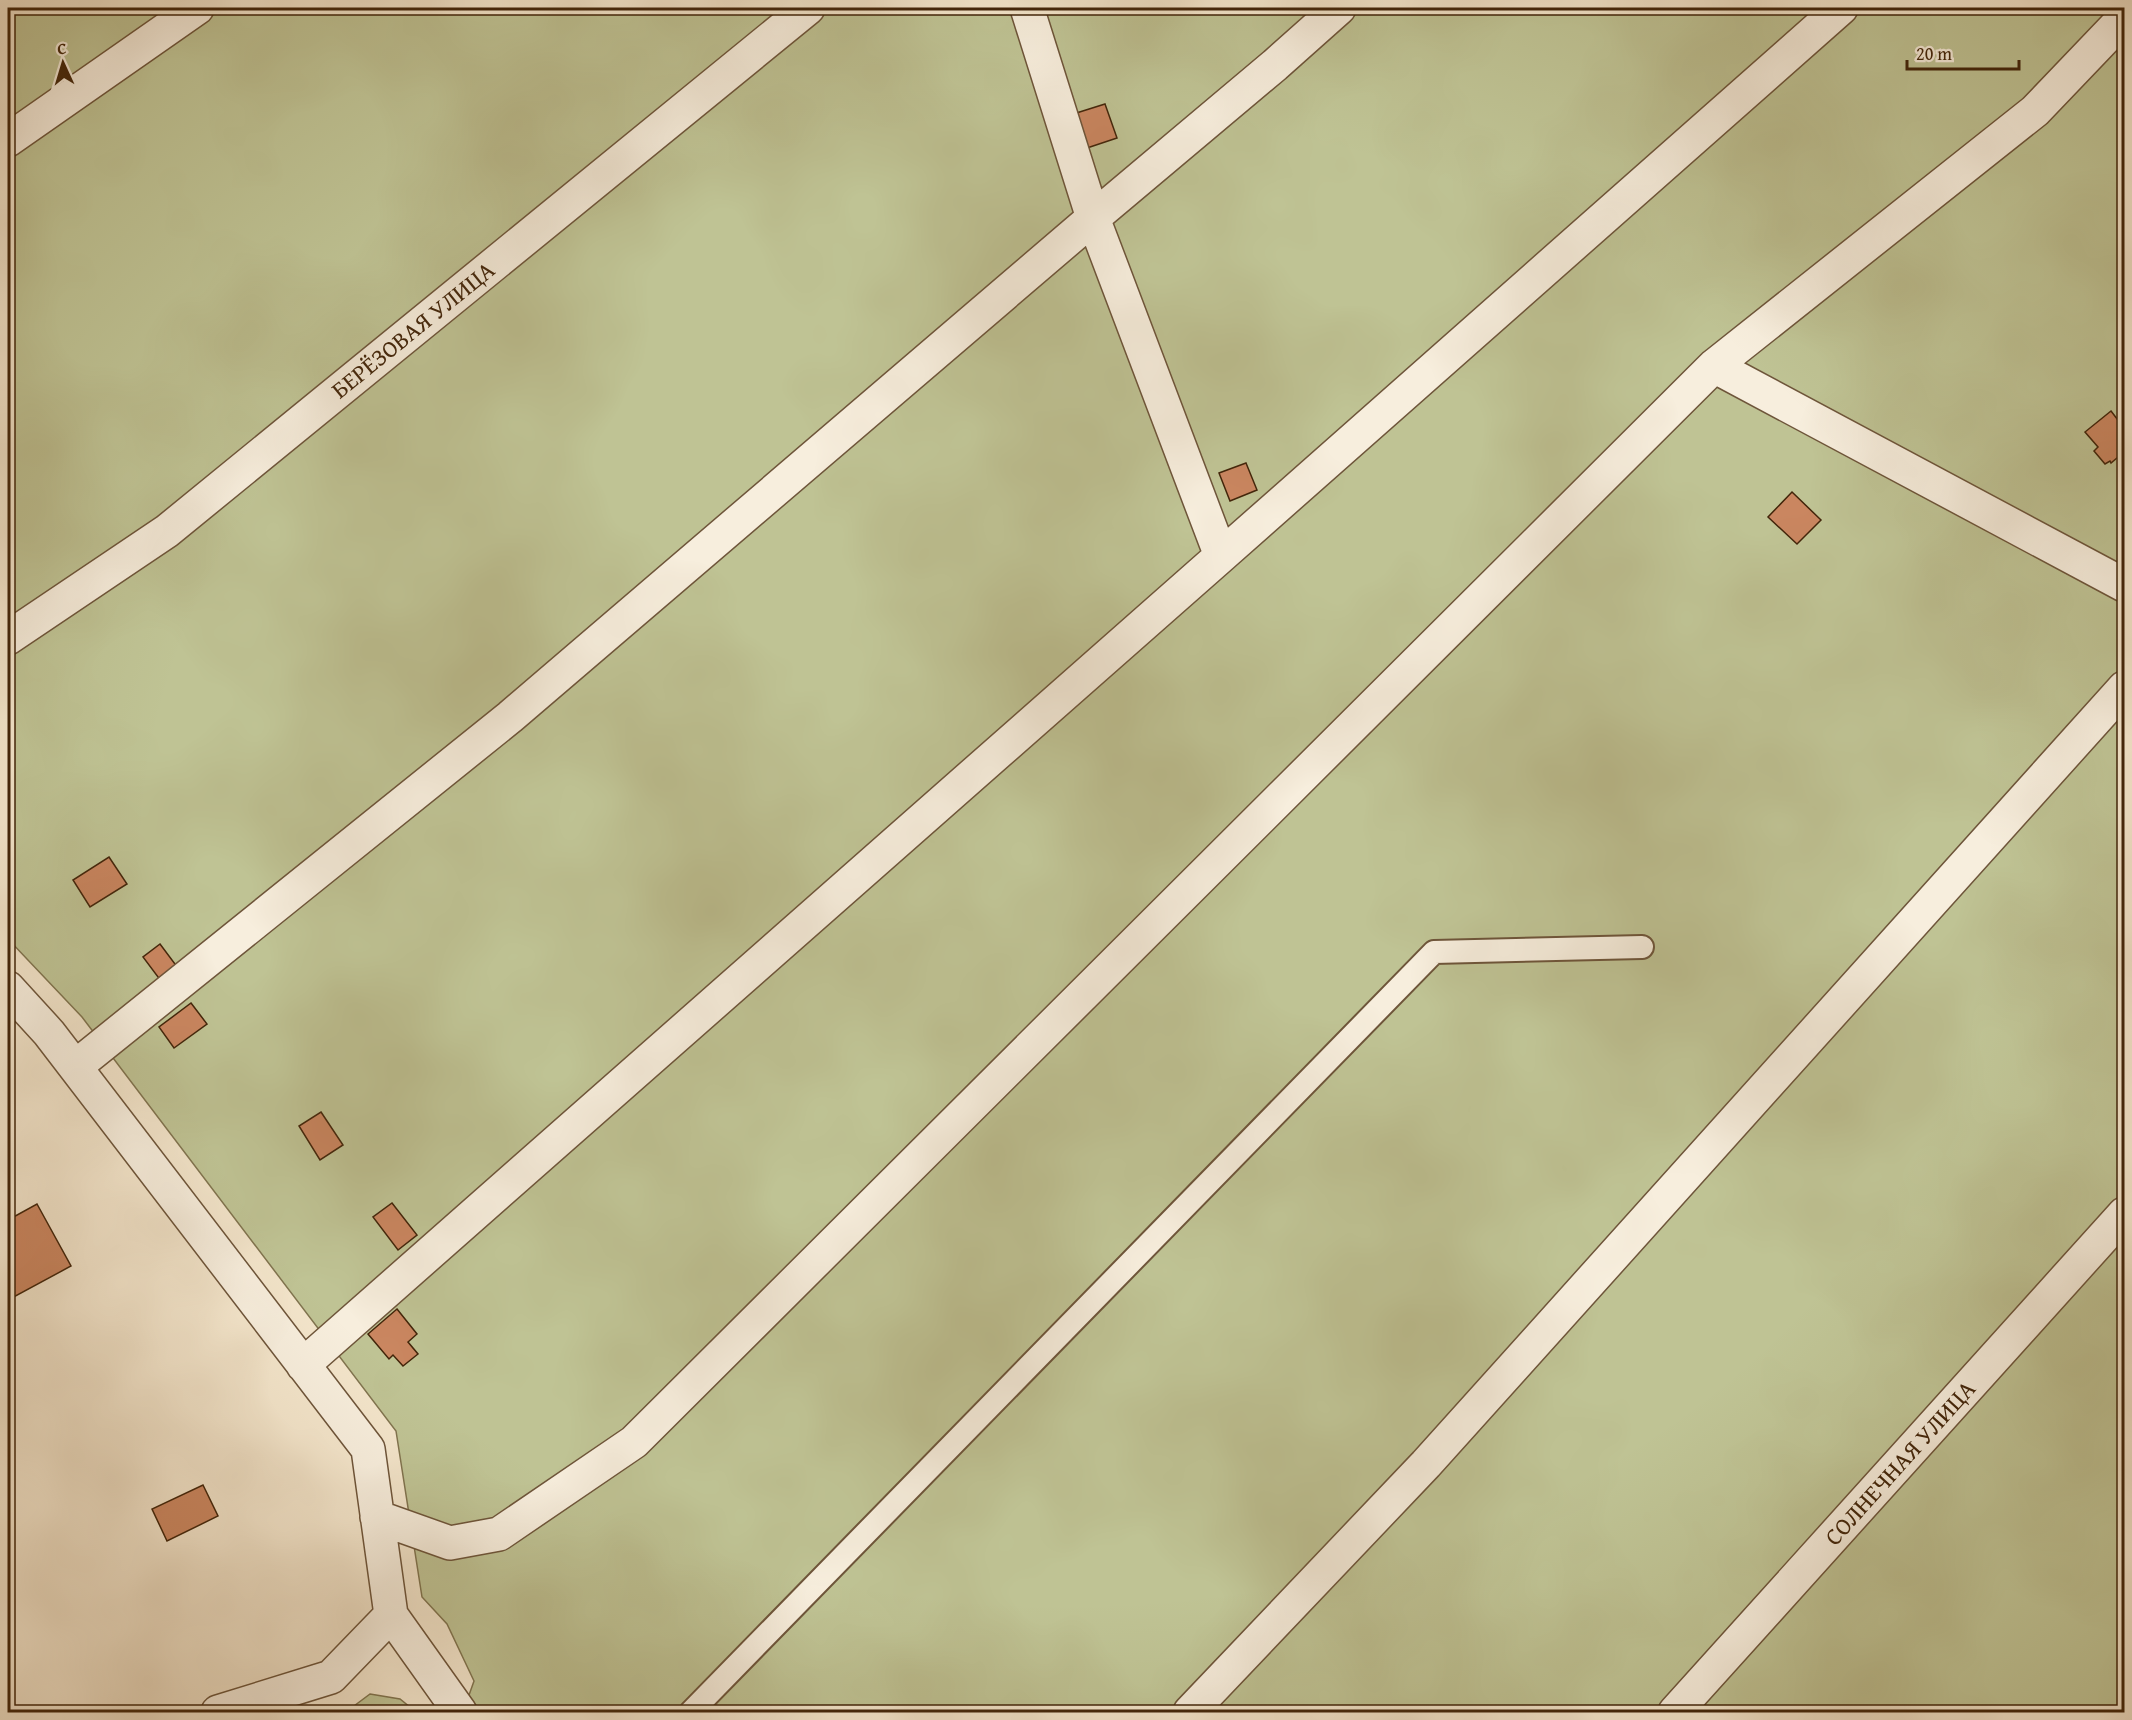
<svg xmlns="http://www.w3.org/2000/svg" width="2132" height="1720" viewBox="0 0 2132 1720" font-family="'Gentium Book Plus',serif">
<rect width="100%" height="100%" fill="#f3e5cb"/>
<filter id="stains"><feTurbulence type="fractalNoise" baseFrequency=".00333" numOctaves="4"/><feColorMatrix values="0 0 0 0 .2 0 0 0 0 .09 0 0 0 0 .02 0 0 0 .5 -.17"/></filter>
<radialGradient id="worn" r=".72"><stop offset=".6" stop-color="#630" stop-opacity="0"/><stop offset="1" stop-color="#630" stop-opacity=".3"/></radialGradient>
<!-- green -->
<path fill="#bfc394" stroke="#80744f" stroke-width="1.5" d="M8,8H2124V1712H463L474,1681L447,1624L422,1597L396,1431L82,1017L8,939Z
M370,1694L400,1699L416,1712H346Z"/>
<!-- building -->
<path fill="#ca8660" stroke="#42250a" stroke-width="1.5" d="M1105,104L1117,138L1081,150L1070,115Z
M2111,411L2124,428V452L2111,463L2110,461L2105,464L2094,451L2098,447L2085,432Z
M1246,463L1257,490L1230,501L1219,473Z
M1792,492L1821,520L1797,544L1768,517Z
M109,857L127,884L90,907L73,880Z
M160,944L181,972L164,985L143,957Z
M191,1003L207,1024L174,1048L159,1027Z
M321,1112L343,1145L320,1160L299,1126Z
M392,1203L417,1235L398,1250L373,1217Z
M37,1204L71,1266L10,1299L8,1294V1220Z
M397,1309L417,1334L408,1342L418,1354L403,1366L393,1355L389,1359L368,1334Z
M203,1485L218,1516L167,1541L152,1509Z"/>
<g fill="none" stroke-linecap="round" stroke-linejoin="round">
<!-- lane casing -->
<g stroke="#6e553a" stroke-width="26">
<path id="lane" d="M691,1712L1434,952L1642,947"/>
</g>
<!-- street casing -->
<g stroke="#6e553a" stroke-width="36">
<path id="street" d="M1027,8L1093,218L1221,556
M8,140L197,8
M1714,366L2124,585
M8,638L167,531L808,8
M8,988L49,1033L368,1449L391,1615L460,1712
M75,1067L510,717L1093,218L1275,65L1339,8
M303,1365L1221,556L1841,8
M377,1517L450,1543L499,1534L634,1442L1714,366L2035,111L2124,18
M218,1712L331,1677L391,1615
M1190,1712L1426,1464L2124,688
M1675,1712L2124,1214"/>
</g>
<!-- lane -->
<use href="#lane" stroke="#f7eedd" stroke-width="22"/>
<!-- street -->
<use href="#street" stroke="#f7eedd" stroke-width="33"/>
</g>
<g text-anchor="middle" stroke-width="5" stroke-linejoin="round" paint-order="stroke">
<!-- street labels -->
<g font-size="24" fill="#42250a" stroke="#f7eedd">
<text transform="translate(413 330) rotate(-39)" y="8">БЕРЁЗОВАЯ УЛИЦА</text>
<text transform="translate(1900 1463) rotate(-48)" y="8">СОЛНЕЧНАЯ УЛИЦА</text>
</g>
</g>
<!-- margin -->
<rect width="2132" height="1720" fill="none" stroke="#f3e5cb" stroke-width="30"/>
<rect x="9" y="9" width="2114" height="1702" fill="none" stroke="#42250a" stroke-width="3"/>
<rect x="15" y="15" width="2102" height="1690" fill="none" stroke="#42250a" stroke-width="1.5"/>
<!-- north arrow -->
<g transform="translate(63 63) rotate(356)" stroke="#f7eedd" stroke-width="4.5" paint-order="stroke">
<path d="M0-4.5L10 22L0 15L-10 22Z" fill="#42250a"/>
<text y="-9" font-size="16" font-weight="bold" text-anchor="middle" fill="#42250a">С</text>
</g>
<!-- scale -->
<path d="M1907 60v9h112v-9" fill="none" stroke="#42250a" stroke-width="3"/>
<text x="1916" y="60" font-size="18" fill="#42250a" stroke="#f7eedd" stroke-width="4.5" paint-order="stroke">20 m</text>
<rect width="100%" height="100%" filter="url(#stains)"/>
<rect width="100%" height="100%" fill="url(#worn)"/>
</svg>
